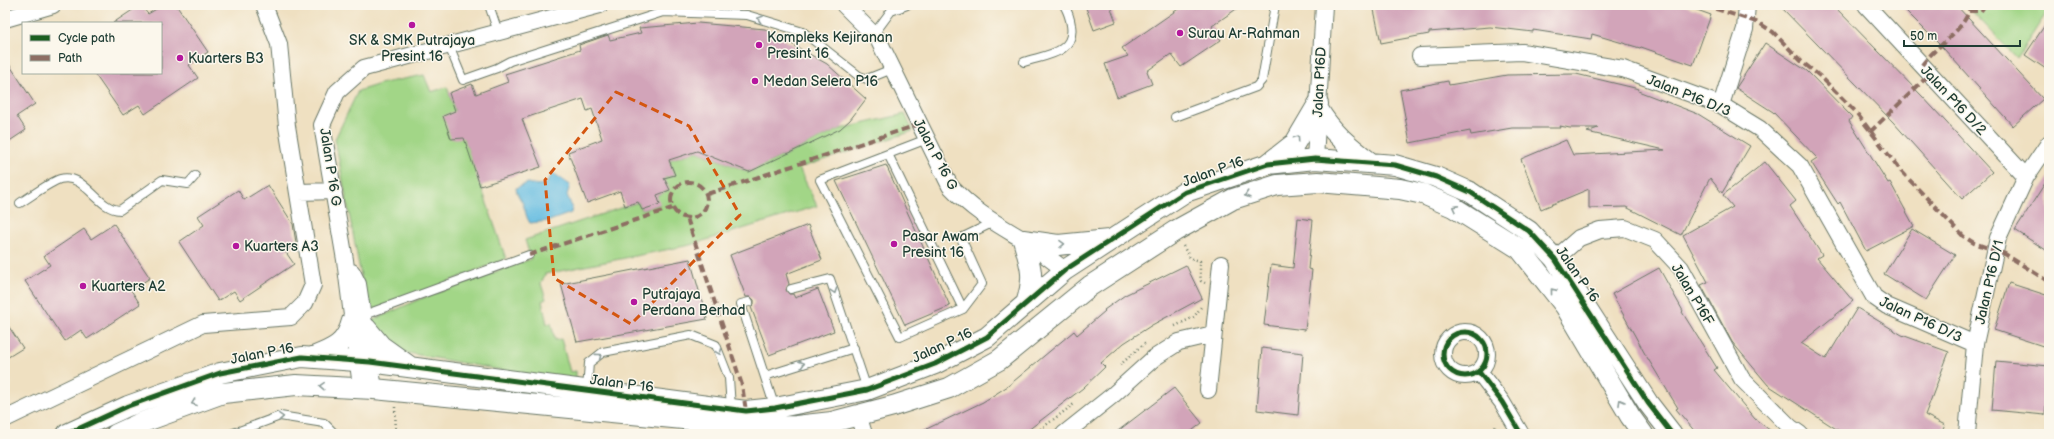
<svg xmlns="http://www.w3.org/2000/svg" width="2054" height="439" viewBox="0 0 2054 439" font-family="'Balsamiq Sans',sans-serif">
<rect width="100%" height="100%" fill="#fbf7ec"/>
<filter id="ink" filterUnits="userSpaceOnUse"><feTurbulence type="fractalNoise" baseFrequency=".025" numOctaves="2"/><feDisplacementMap in="SourceGraphic" scale="8" xChannelSelector="R" yChannelSelector="G"/><feConvolveMatrix kernelMatrix="1 2 1 2 8 2 1 2 1" color-interpolation-filters="sRGB"/></filter>
<filter id="wash" filterUnits="userSpaceOnUse"><feTurbulence type="fractalNoise" baseFrequency=".012" numOctaves="4" result="noise"/><feDisplacementMap in="SourceGraphic" scale="16" xChannelSelector="R" yChannelSelector="G"/><feGaussianBlur stdDeviation="0.9" result="paint"/><feColorMatrix in="noise" values="0 0 0 0 0 0 0 0 0 0 0 0 0 0 0 0 0 1.4 0 .05"/><feComposite in="paint" operator="in"/></filter>
<g filter="url(#wash)">
<rect width="100%" height="100%" fill="#efe0c1"/>
<!-- green -->
<path fill="#a2d687" stroke="#608a5e" d="M1966,5H2049V9L2017,58Z
M424,75L431,92L447,87L506,259L368,313L335,139L358,91L383,83Z
M905,114L913,131L799,168L817,206L690,245L545,274L541,284L546,299L542,301L547,324L551,323L555,340L561,339L570,372L576,371V379L571,383L397,351L371,321L420,299L531,259L525,240L638,202L642,210L659,205L657,195L669,190L664,178L675,175L669,160L697,151L749,172L840,129Z"/>
<!-- water -->
<path fill="#63bce1" stroke="#417c8a" d="M553,173L570,185L567,195L572,207L571,213L549,221L530,223C526,217 526,213 524,207C522,199 517,197 516,188L528,183L534,185L546,184Z"/>
<g id="blocks">
<!-- building -->
<path fill="#d2a4b9" d="M140,5L148,14L163,5H176L208,52L189,65L198,78L145,114L139,105L123,115L94,73H161V23H113Z
M1085,5H1110L1116,22L1094,30Z
M1184,5H1242L1212,26L1221,40L1181,67L1171,54L1147,71L1152,84L1117,97L1105,64L1128,56L1122,48Z
M1373,5H1683L1711,15L1693,65L1641,47L1640,48L1592,34L1591,39L1533,30V32L1490,27L1429,32V34L1381,43Z
M1779,5H1833L1922,96L1992,172L1962,199L1893,122Z
M1900,5H1956L2043,99L2013,126L1944,49Z
M2049,19V71L2025,55Z
M698,23L765,29L827,64L866,99L850,120L840,129L749,172L697,151L669,160L675,175L664,178L670,190L657,195L660,204L642,210L638,202L625,206L620,191L587,203L568,152L602,139L592,109L587,111L583,99L522,119L541,167L480,186L464,138L451,139L443,116L455,111L449,93L472,84L476,94L508,82L505,74L580,50L579,45L608,35L610,40L641,33L639,28Z
M1765,43L1807,71L1852,117L1849,121L1888,183L1890,182L1914,226L1866,251L1840,202L1838,204L1811,162L1817,158L1773,112L1736,88Z
M5,58L35,104L17,116L26,130L5,144Z
M1576,74L1639,89L1638,91L1698,114L1750,146L1722,193L1710,178L1681,235L1626,207L1589,208V189L1541,209L1521,159L1566,140L1573,155L1665,150L1587,132L1598,128H1570L1560,126L1561,128H1512L1471,135L1470,131L1410,143L1400,90L1448,81L1449,85L1507,75Z
M1765,162L1796,201L1790,206L1822,255L1817,258L1853,301L1801,343L1826,359L1857,308L1902,335L1949,352L1925,415L1945,425L1941,434H1844L1768,385L1732,342L1701,285L1708,282L1683,235L1733,207L1723,195Z
M886,165L950,306L905,325L836,181Z
M2049,177V252L2015,230Z
M268,185L293,224L296,243L285,251L294,264L240,300L234,291L218,301L179,242L204,225L198,216L238,190L244,200Z
M1298,218L1313,220L1308,269L1312,270L1305,330L1264,325L1271,265L1293,268Z
M114,224L150,278L131,290L140,304L87,339L81,330L65,341L25,281L50,265L44,256L84,229L91,239Z
M808,225L822,260L786,274L789,284L786,290L789,294H793L795,298L818,289L834,331L769,355L751,307L754,304V300L751,297H746L730,255Z
M1912,229L1955,255L1926,300L1884,274Z
M690,259L707,319L577,342L561,284Z
M1186,265L1202,298L1152,325L1124,343L1101,363L1105,367L1083,388L1023,434H916L983,402L1008,386L1074,331L1077,335L1105,311L1104,310L1125,295Z
M1659,268L1683,311L1682,312L1717,368L1714,370L1755,419L1775,434H1697L1676,409L1678,408L1645,354L1612,294Z
M2009,283L2049,296V336L2046,347L1994,330Z
M5,321L23,348L5,359Z
M1262,348L1303,353L1298,415L1257,410Z
M1996,361L2049,366L2045,415L1992,410Z
M1174,388L1202,423L1188,434H1114Z"/>
</g>
</g>
<g filter="url(#ink)">
<use href="#blocks" fill-opacity="0" stroke="#687665" stroke-width="1"/>
<g fill="none" stroke-linecap="round" stroke-linejoin="round">
<!-- service casing -->
<g stroke="#687665" stroke-width="10">
<path id="service" d="M489,5L498,32
M874,34L891,11L907,5
M449,46L463,80L497,68L510,61L663,12L747,15L803,32L859,76L867,79L892,69
M1024,62C1044,55 1076,54 1071,25C1070,18 1068,12 1064,5
M1175,117L1256,87L1262,80L1275,5
M927,139L820,180L900,337L963,309L982,284L961,238L992,223
M888,154L963,309
M20,203C30,197 50,182 60,179C85,172 96,209 120,210L162,180L188,184L195,176
M791,289L830,279L867,389
M749,302L741,304L775,408
M364,315L529,255
M765,376L854,348
M587,389L589,363L603,352L691,335L716,345L729,378L731,408
M231,434L280,416L324,423L335,434"/>
</g>
<!-- minor casing -->
<g stroke="#687665" stroke-width="18">
<path id="minor" d="M844,5L878,39L950,186C975,212 992,221 1022,239C1037,248 1051,260 1065,270
M1866,5L2026,177
M5,19L53,5
M1420,56L1522,52L1623,69L1721,105L1760,129L1800,166L1874,297L1887,306L1975,344
M1721,105L1745,29L1747,5
M1315,159L1324,5
M299,192L334,191
M1555,259L1579,238L1600,230L1625,228L1655,240L1681,268L1742,379L1790,427L1800,434
M352,272L358,284L374,389
M1443 354a22 22 0 1 1 44 0a22 22 0 1 1-44 0Z
M1479,372L1502,402L1521,434
M361,387L345,260L322,125L337,92L364,68L600,5
M1208,390L1221,264
M858,415L864,434
M5,419L203,324L291,317L305,303L313,285L287,126L279,44L264,5
M1064,434L1113,395L1154,358L1179,342L1213,334
M1967,434L1975,344L1998,238L2026,177L2049,143"/>
</g>
<!-- tertiary casing -->
<g stroke="#687665" stroke-width="22">
<path id="tertiary" d="M1318,109C1331,132 1350,147 1371,163
M1268,164L1295,143L1318,104
M1026,304C1035,276 1031,267 1023,240L1058,245L1109,240
M366,328L381,346L409,366
M313,357C334,349 346,344 352,321
M67,434L128,406L220,373L302,357L370,362L746,411L775,408L867,390L935,364L987,337L1065,270L1185,192L1268,164L1315,159L1395,165L1436,177L1470,192L1529,231L1555,259L1648,403L1672,434
M116,434L138,424L223,393L296,385L374,389L765,427L796,426L832,422L893,406L949,388L999,360L1090,286L1175,231L1233,199L1277,185L1318,182L1400,189L1423,194L1453,207L1520,249L1565,306L1630,416L1643,434"/>
</g>
<!-- path -->
<path stroke="#687665" stroke-width="2.5" stroke-dasharray="1 3" stroke-linecap="butt" d="M1183,246L1190,258L1200,261V273L1201,281L1205,283
M1175,326L1194,317L1201,307
M1120,365L1145,343
M395,407L396,434
M1034,434L1074,404
M1480,434L1498,426"/>
<!-- service -->
<use href="#service" stroke="#fff" stroke-width="8"/>
<!-- minor -->
<use href="#minor" stroke="#fff" stroke-width="16"/>
<!-- tertiary -->
<use href="#tertiary" stroke="#fff" stroke-width="20"/>
<!-- quiet -->
<path stroke="#8d6e63" stroke-width="4" stroke-dasharray="8 4" stroke-linecap="butt" d="M1704,5L1759,23L1773,32L1801,61L1821,77L1855,111L1901,171L1963,236L1974,243L2005,254L2049,282
M1969,11H1981L1985,5
M1922,65C1935,46 1968,29 1970,5
M1870,132L1930,74
M671 200a18 18 0 1 1 36 0a18 18 0 1 1-36 0Z
M707,194L920,124
M687,218L742,385L746,411
M529,255L672,208"/>
<!-- cycleway casing -->
<g stroke="#fbf7ec" stroke-width="8">
<path id="cycleway" d="M1443 354a22 22 0 1 1 44 0a22 22 0 1 1-44 0Z
M1479,372L1502,402L1521,434
M67,434L128,406L220,373L302,357L370,362L746,411L775,408L867,390L935,364L987,337L1065,270L1185,192L1268,164L1315,159L1395,165L1436,177L1470,192L1529,231L1555,259L1648,403L1672,434"/>
</g>
<!-- cycleway -->
<use href="#cycleway" stroke="#1b5e20" stroke-width="5"/>
</g>
<!-- one-way arrows -->
<defs><path id="oneway-chevron" d="M-2-3.5L2.5 0L-2 3.5" fill="none" stroke-width="1.6" stroke-linecap="round" stroke-linejoin="round"/></defs>
<g stroke="#8f9e9a">
<use href="#oneway-chevron" transform="translate(760 19) rotate(-162)"/>
<use href="#oneway-chevron" transform="translate(1297 138) rotate(-55)"/>
<use href="#oneway-chevron" transform="translate(1247 195) rotate(162)"/>
<use href="#oneway-chevron" transform="translate(1455 208) rotate(-152)"/>
<use href="#oneway-chevron" transform="translate(1062 244) rotate(-1)"/>
<use href="#oneway-chevron" transform="translate(834 291) rotate(72)"/>
<use href="#oneway-chevron" transform="translate(1553 291) rotate(-129)"/>
<use href="#oneway-chevron" transform="translate(719 352) rotate(68)"/>
<use href="#oneway-chevron" transform="translate(599 356) rotate(-37)"/>
<use href="#oneway-chevron" transform="translate(802 364) rotate(-17)"/>
<use href="#oneway-chevron" transform="translate(322 386) rotate(-177)"/>
<use href="#oneway-chevron" transform="translate(1621 402) rotate(-120)"/>
<use href="#oneway-chevron" transform="translate(194 403) rotate(160)"/>
<use href="#oneway-chevron" transform="translate(281 417) rotate(-4)"/>
</g>
</g>
<!-- marked area -->
<path fill="none" stroke="#d45610" stroke-width="3" stroke-dasharray="8 5" stroke-linejoin="round" d="M616,92L689,126L740,215L631,324L554,278L545,180Z"/>
<!-- markers -->
<g fill="#b5179e" stroke="#fbf7ec" stroke-width="1.5">
<circle cx="412" cy="25" r="4"/>
<circle cx="1180" cy="33" r="4"/>
<circle cx="759" cy="45" r="4"/>
<circle cx="180" cy="58" r="4"/>
<circle cx="755" cy="81" r="4"/>
<circle cx="894" cy="244" r="4"/>
<circle cx="236" cy="246" r="4"/>
<circle cx="83" cy="286" r="4"/>
<circle cx="634" cy="302" r="4"/>
</g>
<g text-anchor="middle" stroke-width="3" stroke-linejoin="round" paint-order="stroke">
<!-- poi labels -->
<g font-size="14" fill="#1f3d34" stroke="#fbf7ec" text-anchor="start">
<text x="1188" y="38">Surau Ar-Rahman</text>
<text x="767" y="42">Kompleks Kejiranan<tspan x="767" dy="16">Presint 16</tspan></text>
<text x="412" y="45" text-anchor="middle">SK &amp; SMK Putrajaya<tspan x="412" dy="16">Presint 16</tspan></text>
<text x="188" y="63">Kuarters B3</text>
<text x="763" y="86">Medan Selera P16</text>
<text x="902" y="241">Pasar Awam<tspan x="902" dy="16">Presint 16</tspan></text>
<text x="244" y="251">Kuarters A3</text>
<text x="91" y="291">Kuarters A2</text>
<text x="642" y="299">Putrajaya<tspan x="642" dy="16">Perdana Berhad</tspan></text>
</g>
<!-- street labels -->
<g font-size="14" fill="#1f3d34" stroke="#fbf7ec">
<text transform="translate(1319 82) rotate(-87)" y="5">Jalan P16D</text>
<text transform="translate(1689 95) rotate(22)" y="5">Jalan P16 D/3</text>
<text transform="translate(1954 100) rotate(47)" y="5">Jalan P16 D/2</text>
<text transform="translate(936 154) rotate(62)" y="5">Jalan P 16 G</text>
<text transform="translate(331 167) rotate(81)" y="5">Jalan P 16 G</text>
<text transform="translate(1213 171) rotate(-20)" y="5">Jalan P 16</text>
<text transform="translate(1578 274) rotate(55)" y="5">Jalan P 16</text>
<text transform="translate(1989 282) rotate(-77)" y="5">Jalan P16 D/1</text>
<text transform="translate(1693 294) rotate(59)" y="5">Jalan P16F</text>
<text transform="translate(1921 319) rotate(25)" y="5">Jalan P16 D/3</text>
<text transform="translate(942 345) rotate(-25)" y="5">Jalan P 16</text>
<text transform="translate(262 353) rotate(-11)" y="5">Jalan P 16</text>
<text transform="translate(622 383) rotate(7)" y="5">Jalan P 16</text>
</g>
</g>
<!-- margin -->
<rect width="2054" height="439" fill="none" stroke="#fbf7ec" stroke-width="20"/>
<!-- legend -->
<rect x="22" y="22" width="140" height="52" fill="#fbf7ec" stroke="#a3ada2"/>
<rect x="30" y="35" width="20" height="6" fill="#1b5e20" stroke="#a3ada2"/>
<text x="58" y="42" font-size="12" fill="#1f3d34">Cycle path</text>
<rect x="30" y="55" width="20" height="6" fill="#8d6e63" stroke="#a3ada2"/>
<text x="58" y="62" font-size="12" fill="#1f3d34">Path</text>
<!-- scale -->
<path d="M1904 40v6h116v-6" fill="none" stroke="#1f3d34" stroke-width="2"/>
<text x="1910" y="40" font-size="12" fill="#1f3d34" stroke="#fbf7ec" stroke-width="3" paint-order="stroke">50 m</text>
</svg>
